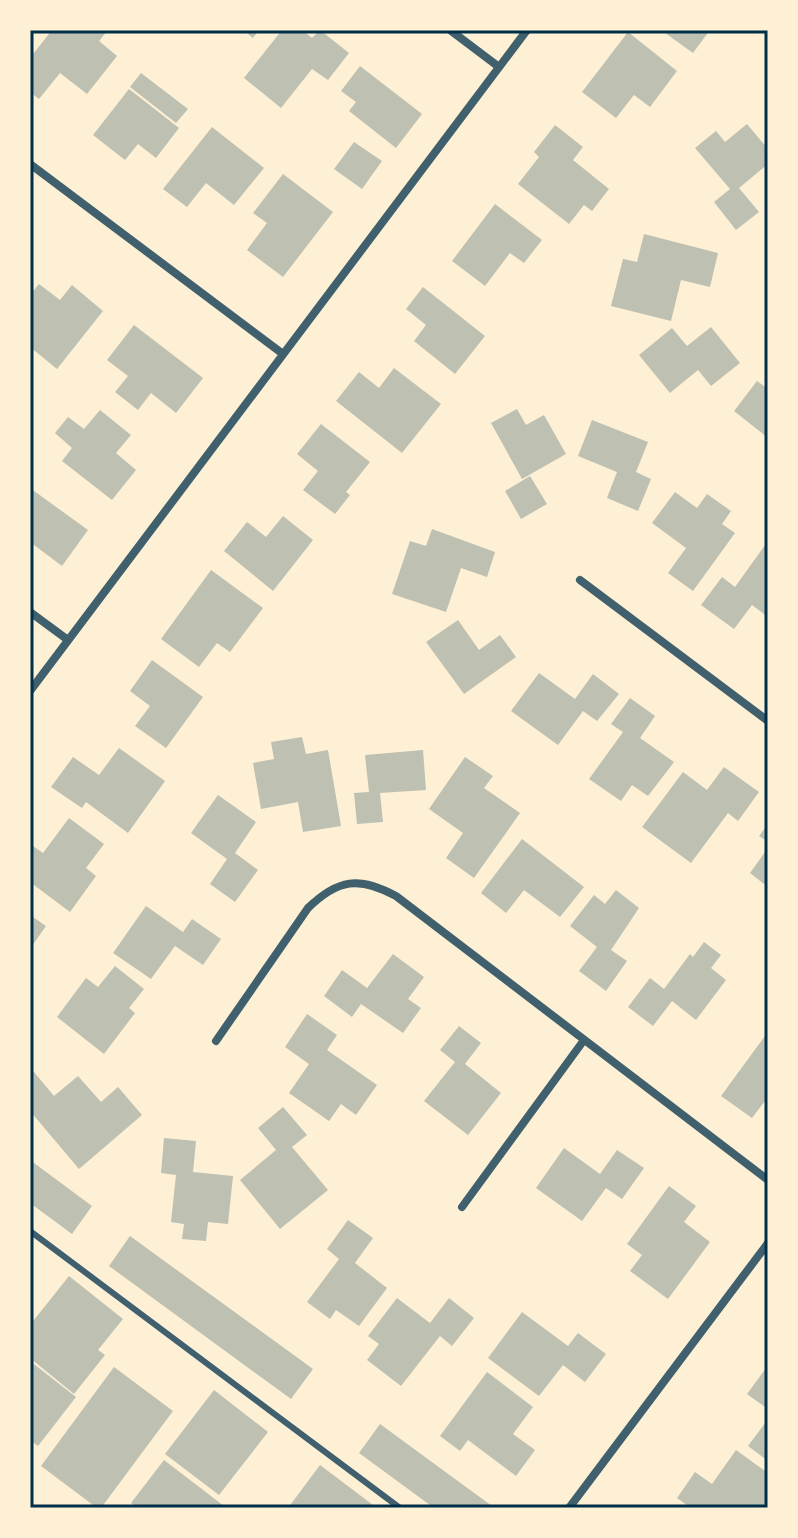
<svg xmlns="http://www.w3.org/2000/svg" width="798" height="1538" viewBox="0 0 798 1538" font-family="Georgia,serif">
<rect width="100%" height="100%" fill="#fdf0d5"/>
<!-- building -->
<path fill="#bec0b2" d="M52,30H108L99,41L117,56L87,94L60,73L39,99L30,92V58Z
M243,30H259L253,38Z
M282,30H302L312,38L320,30L349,53L328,80L312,69L281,108L244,78Z
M661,30H710L693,53Z
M628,32L677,71L650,107L634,95L616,118L582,92Z
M360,66L422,114L396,148L349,111L356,102L341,91Z
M141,73L188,109L176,123L130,87Z
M129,89L179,128L156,158L138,144L125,160L93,135Z
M747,124L768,149V164L739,188L759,212L736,230L714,202L730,189L695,148L716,131L725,142Z
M555,125L583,147L573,160L609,189L592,211L584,205L569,224L518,184L539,157L534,152Z
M212,127L264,168L234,205L206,183L187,207L163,189Z
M354,142L382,161L362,189L334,169Z
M283,174L333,212L283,277L247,250L267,223L253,213Z
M495,204L542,240L524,263L510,253L485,286L452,261Z
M644,234L718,253L710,287L681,280L671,321L611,306L623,259L637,262Z
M39,284L60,300L72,285L103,311L57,369L30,347V295Z
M423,287L485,336L455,374L414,341L426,325L406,309Z
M134,325L203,378L176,413L151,393L138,410L115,392L128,376L107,360Z
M711,327L740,363L711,386L698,370L670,393L639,355L672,328L687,346Z
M394,368L441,404L402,453L336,401L359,372L379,388Z
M757,381L768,389V438L734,411Z
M517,409L526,425L544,415L566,454L522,479L491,423Z
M100,410L131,435L116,453L136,470L112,500L62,461L72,448L55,433L68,417L84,429Z
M592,420L648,442L636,472L651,479L638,511L607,498L617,472L578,456Z
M321,424L370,462L346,492L350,495L335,514L303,490L318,471L297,454Z
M530,476L547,504L521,519L505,491Z
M30,488L88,530L62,566L30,542Z
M675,492L697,508L707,494L731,511L722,524L735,533L693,591L668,573L686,548L652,523Z
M283,516L313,540L273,591L224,551L247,522L266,537Z
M432,529L495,552L487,577L461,568L446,612L392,594L410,541L426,546Z
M768,541V617L752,605L734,629L701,605L722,577L735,587Z
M211,570L263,608L230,652L217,643L199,667L161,639Z
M458,620L479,650L500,635L516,657L464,694L426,642Z
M152,660L203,697L166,748L135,726L150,706L130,691Z
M539,673L575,699L593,674L619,694L597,721L583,711L558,745L511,711Z
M630,698L655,716L640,738L674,762L648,796L632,785L621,801L589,779L623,732L611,724Z
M302,737L306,754L328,750L341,826L303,832L298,802L261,809L253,763L274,759L271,742Z
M119,748L165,781L128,833L86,802L82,808L51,787L73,757L99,775Z
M423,750L426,790L380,793L383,822L357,824L354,793L369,792L365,755Z
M465,757L493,776L484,788L520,813L474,878L446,858L463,833L429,809Z
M724,767L759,792L738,821L728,813L691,863L642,827L683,772L707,790Z
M218,795L256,822L235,853L258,870L235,902L210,884L227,859L191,833Z
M69,818L104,844L86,868L96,876L70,912L30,882V844L43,853Z
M768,824V842L759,836Z
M522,839L584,887L560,917L524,890L506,913L481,893Z
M768,848V887L750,873Z
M616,890L639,908L611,950L627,961L606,991L579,971L597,947L570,926L594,895L605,904Z
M146,906L183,932L192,919L221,939L203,965L175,946L151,979L113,953Z
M30,915L46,926L30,949Z
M704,942L721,955L711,968L726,980L696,1020L672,1001L653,1026L628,1007L650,978L664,989L690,954L693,957Z
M393,954L424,977L408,999L421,1008L403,1033L361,1004L352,1017L324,996L342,970L367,988Z
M115,966L144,989L129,1008L135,1013L104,1054L57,1017L86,978L98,987Z
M307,1014L337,1035L327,1050L377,1085L356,1115L341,1104L329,1121L289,1093L309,1064L285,1047Z
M459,1026L481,1043L465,1064L501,1093L468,1135L424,1101L455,1062L440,1050Z
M765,1036L768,1039V1097L752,1118L721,1096Z
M34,1072L54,1096L78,1076L101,1102L118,1087L142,1115L79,1169L30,1111V1075Z
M283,1107L307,1135L292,1147L328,1190L280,1229L240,1180L276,1150L258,1128Z
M164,1138L196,1141L193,1172L233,1176L228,1224L208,1222L206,1241L182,1239L184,1224L171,1222L176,1175L161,1173Z
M564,1148L600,1174L617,1150L644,1168L622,1199L606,1188L582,1221L536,1188Z
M30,1160L92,1206L72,1234L30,1203Z
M669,1186L696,1206L684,1222L710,1242L668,1299L630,1271L642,1255L627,1244Z
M348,1220L373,1238L355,1263L387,1288L359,1326L336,1310L330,1319L307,1302L339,1259L327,1249Z
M130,1236L313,1369L291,1399L109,1266Z
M69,1276L123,1319L98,1350L105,1355L74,1394L30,1358V1325Z
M397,1298L430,1323L449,1298L474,1318L452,1346L440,1336L401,1386L367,1360L379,1344L368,1336Z
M522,1312L568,1346L578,1333L606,1354L585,1382L563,1365L539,1396L488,1358Z
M30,1361L76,1397L38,1446L30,1440Z
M114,1367L173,1411L101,1508H97L41,1466Z
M766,1368L768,1370V1409L747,1394Z
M487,1372L533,1407L513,1434L535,1450L516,1476L468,1440L460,1451L440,1436Z
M214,1390L268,1432L219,1495L165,1454Z
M768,1419V1461L748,1446Z
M380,1424L492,1506L490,1508H434L359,1453Z
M736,1450L768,1473V1508H691L677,1498L695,1472L712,1484Z
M164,1460L224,1506L223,1508H137L131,1503Z
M320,1465L377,1508H288Z"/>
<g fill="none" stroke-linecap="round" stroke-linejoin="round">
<!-- service -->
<path stroke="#3f606c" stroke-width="6" d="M30,1231L400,1508"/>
<!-- minor -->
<path stroke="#3f606c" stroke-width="8" d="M450,30L499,67
M30,164L283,354
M580,580L768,721
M30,612L68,640
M30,691L527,30
M216,1041L308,908C338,879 359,876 396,896L768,1180
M462,1207L584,1040
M569,1508L768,1243"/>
</g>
<!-- border -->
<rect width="798" height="1538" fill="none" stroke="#fdf0d5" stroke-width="64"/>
<rect x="32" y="32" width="734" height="1474" fill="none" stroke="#003049" stroke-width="3"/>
</svg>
